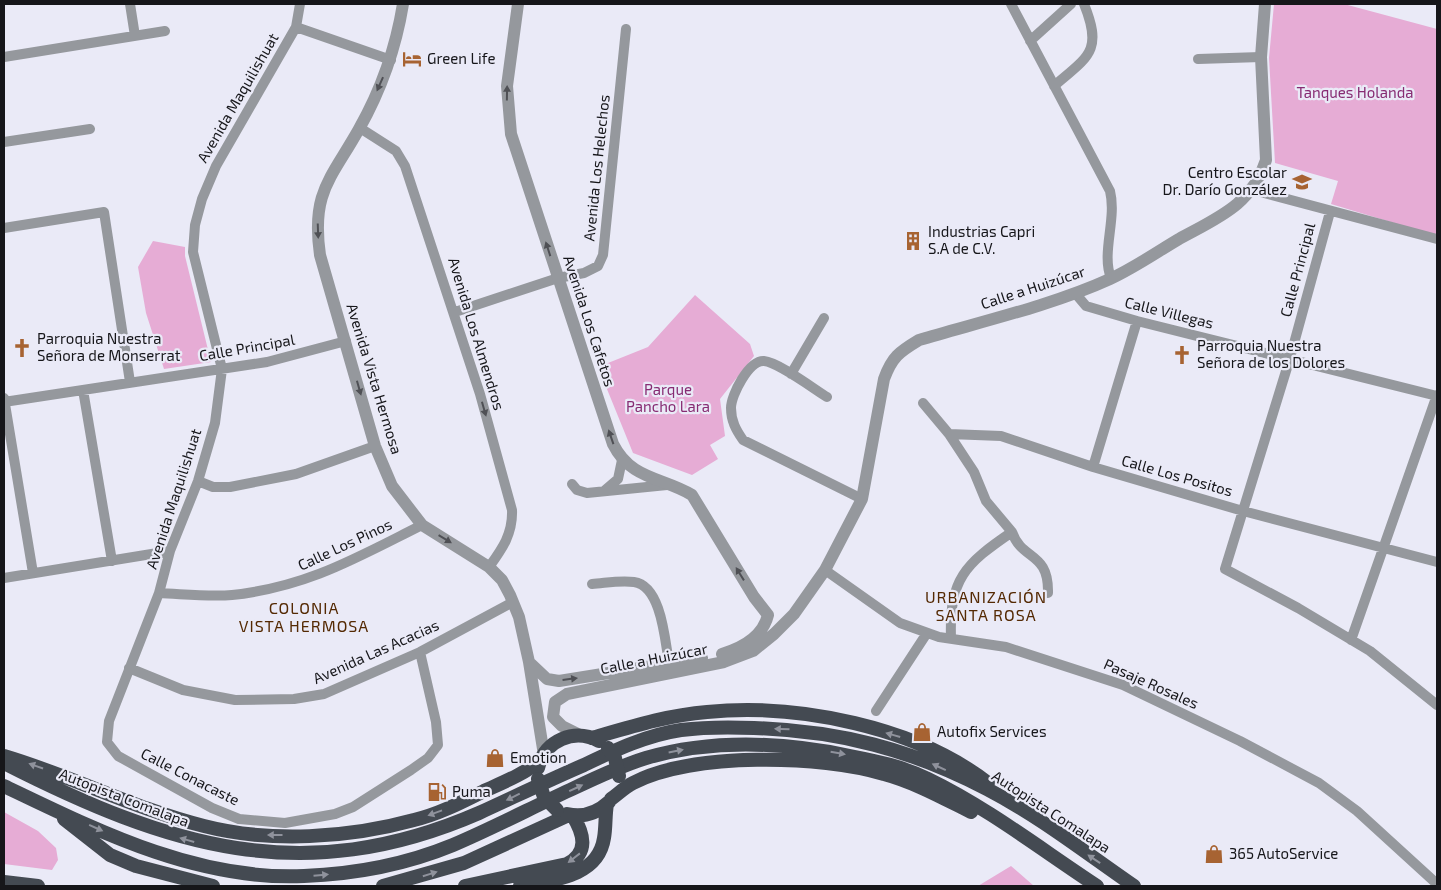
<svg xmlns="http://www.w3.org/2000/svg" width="1441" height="890" viewBox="0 0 1441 890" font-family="'Exo 2',sans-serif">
<rect width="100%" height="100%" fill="#eaeaf7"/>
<!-- green -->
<path fill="#e6acd5" d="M1274,4H1344L1437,29V236L1331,204L1338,181L1275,163L1269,58Z
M153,241L185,247V256L211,362L164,369L146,313L138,267Z
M695,295L750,344L754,356L720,399L725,436L710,445L718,459L692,475L633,453L598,367L648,347Z
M4,812L38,831L56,848L58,860L52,870L4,864Z
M1011,866L1034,886H978Z"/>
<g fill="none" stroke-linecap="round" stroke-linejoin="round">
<!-- minor -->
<path stroke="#95989d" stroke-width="10" d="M130,4L135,36
M300,4L296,27L216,166L202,199L195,225L193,252L222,369L215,423L198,481L170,551L159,593L109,721L107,742L118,756L212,808L239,819L285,823L335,814L353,807L411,770L428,758L438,745L436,722L420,652
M1011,4L1110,191C1117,219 1101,253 1111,278
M296,27L391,60
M1030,41L1071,4
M4,57L165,31
M1198,59L1261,57
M1054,86C1089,56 1103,51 1084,4
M360,128L396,151L405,166L480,394L512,510C513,534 502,549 489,567
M4,142L90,129
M1253,190L1437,239
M1330,212L1290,358L1225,569L1298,608L1370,651L1437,705
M4,228L104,212L130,382
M1075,293L1086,306L1137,321L1437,396
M455,312L558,278L584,273L598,266L603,255L626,29
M791,374L824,318
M83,390L112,561
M827,397C814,389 778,362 764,361C749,360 731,395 731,408C731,421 736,430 743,440L862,499
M4,398L33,573
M4,402L267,362L346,341
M923,403L949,434L1001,436L1093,467L1243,511L1437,562
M949,434L974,472L986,501L1012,532
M1093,467L1137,321
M198,481L213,487H230L296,474L375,446
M572,484L577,490L587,493L667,485
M604,491L618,479L622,460
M825,570L900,623L939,637L1006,647L1123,685L1240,741L1319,783L1357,811L1437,884
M4,578L170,551
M592,584C606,583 620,580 634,582C662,586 665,642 669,663
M159,593C183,594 209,597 232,595C307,587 356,558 422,525
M951,638C949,579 965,564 1012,532C1022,561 1049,551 1048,593
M1351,640L1437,395
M129,668L183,690L235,700L294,699L324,694L420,652L513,602
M876,711L927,633"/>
<!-- tertiary -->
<path stroke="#95989d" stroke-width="12" d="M403,4C396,47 381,90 359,129C331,179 311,192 320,255L375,446L392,486L422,525L489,567L502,580L510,595L519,617L529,662L544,755
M518,4L507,86L511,134L613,444C631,480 662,477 692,495L754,597L768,615
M722,654C742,648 763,636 768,615
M529,662L547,679L559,681L702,658
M580,735L562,726L553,717L555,702L567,694L724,662L753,651L774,634L794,614L825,570L862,499L884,379C892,357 899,352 919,340C980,322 1053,305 1110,279C1134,268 1157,252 1179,239C1217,218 1252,205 1266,160L1261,57L1265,4"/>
<!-- trunk -->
<path stroke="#444a52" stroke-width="14" d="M592,738C630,727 668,715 707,712C798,703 916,727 988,783
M4,756C72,776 135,809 204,826C270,843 349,838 414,820C439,814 462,802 484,791C504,782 524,774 541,760
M4,763C167,846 302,890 479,813C514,797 549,780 584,765C615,750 647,735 681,730C705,727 730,727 754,728C840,731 910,749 987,789C1039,816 1086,853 1134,886
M538,768C545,740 574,728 599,741
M4,786C98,831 197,881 304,876C355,874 407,864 453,845C493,828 531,808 570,790C595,778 620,766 646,758C712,739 783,742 850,756C876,761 904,767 928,779C988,808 1042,850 1097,886
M611,799C618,794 625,787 633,783C692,752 821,755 884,774C914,782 943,798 971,812
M567,814C583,818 597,813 609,802
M64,819L110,855L136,866L213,886
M4,882L38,886
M383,886L464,863L569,815
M465,886L567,864C589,853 584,834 573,816
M520,886C551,880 598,878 604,838C606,827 605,815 607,804"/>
<!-- trunk-bridge -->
<path stroke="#444a52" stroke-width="14" d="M608,748L615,758L619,776
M538,779L544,797L557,810"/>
</g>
<!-- one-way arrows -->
<defs><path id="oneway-solid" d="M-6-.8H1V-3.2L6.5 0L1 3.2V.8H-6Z" transform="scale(1.25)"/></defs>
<g fill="#4f5055">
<use href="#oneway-solid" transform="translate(380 84) rotate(114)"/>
<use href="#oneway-solid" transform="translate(507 93) rotate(-89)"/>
<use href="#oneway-solid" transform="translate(318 231) rotate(88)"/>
<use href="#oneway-solid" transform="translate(548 249) rotate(-108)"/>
<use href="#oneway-solid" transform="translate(359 388) rotate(74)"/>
<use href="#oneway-solid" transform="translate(484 409) rotate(74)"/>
<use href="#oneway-solid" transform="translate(611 437) rotate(-109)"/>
<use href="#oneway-solid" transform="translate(445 539) rotate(31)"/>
<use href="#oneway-solid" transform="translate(740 574) rotate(-122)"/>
<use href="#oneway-solid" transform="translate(570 679) rotate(-7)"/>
</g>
<g fill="#8f929c">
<use href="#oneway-solid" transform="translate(782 729) rotate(-178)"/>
<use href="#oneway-solid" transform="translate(893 735) rotate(-164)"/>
<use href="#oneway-solid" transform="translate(676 751) rotate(-11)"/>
<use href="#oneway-solid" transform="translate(838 753) rotate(10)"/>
<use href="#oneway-solid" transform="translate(36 766) rotate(-161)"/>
<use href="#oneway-solid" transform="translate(939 767) rotate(-155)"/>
<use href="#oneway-solid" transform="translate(576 788) rotate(-25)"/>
<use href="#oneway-solid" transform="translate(513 797) rotate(154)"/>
<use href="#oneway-solid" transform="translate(435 813) rotate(160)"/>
<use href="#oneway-solid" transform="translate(96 828) rotate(24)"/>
<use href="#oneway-solid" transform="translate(275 835) rotate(180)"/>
<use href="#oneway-solid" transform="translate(187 840) rotate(-164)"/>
<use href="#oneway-solid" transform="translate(574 858) rotate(142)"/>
<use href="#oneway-solid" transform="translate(1094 859) rotate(-146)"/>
<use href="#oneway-solid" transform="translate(430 874) rotate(-17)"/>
<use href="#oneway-solid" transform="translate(321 875) rotate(-5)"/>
</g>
<!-- icons -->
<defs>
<g id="hotel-bare" transform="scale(1.5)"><path d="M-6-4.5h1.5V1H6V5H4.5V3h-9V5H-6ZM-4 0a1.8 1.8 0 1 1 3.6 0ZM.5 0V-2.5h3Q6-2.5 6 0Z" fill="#a76332" stroke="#eaeaf7" stroke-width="2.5" paint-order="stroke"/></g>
<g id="school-bare" transform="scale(1.5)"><path d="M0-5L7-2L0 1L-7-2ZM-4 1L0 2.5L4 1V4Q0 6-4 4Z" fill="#a76332" stroke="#eaeaf7" stroke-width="2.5" paint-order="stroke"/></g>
<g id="building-bare" transform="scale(1.5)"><path d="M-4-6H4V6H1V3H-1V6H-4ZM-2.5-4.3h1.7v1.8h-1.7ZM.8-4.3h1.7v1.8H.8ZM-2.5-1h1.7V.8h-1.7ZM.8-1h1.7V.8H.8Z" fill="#a76332" stroke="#eaeaf7" stroke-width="2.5" paint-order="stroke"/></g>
<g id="church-bare" transform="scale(1.5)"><path d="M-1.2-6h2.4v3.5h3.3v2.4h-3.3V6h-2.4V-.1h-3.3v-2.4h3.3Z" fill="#a76332" stroke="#eaeaf7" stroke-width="2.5" paint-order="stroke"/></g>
<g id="shop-bare" transform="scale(1.5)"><path d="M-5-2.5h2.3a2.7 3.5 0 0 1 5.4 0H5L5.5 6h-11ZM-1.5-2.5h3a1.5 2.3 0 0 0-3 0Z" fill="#a76332" stroke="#eaeaf7" stroke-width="2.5" paint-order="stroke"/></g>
<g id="fuel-bare" transform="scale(1.5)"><path d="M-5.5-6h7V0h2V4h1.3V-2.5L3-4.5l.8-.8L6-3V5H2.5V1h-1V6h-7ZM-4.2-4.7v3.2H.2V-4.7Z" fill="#a76332" stroke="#eaeaf7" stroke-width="2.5" paint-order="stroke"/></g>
</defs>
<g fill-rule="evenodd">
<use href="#hotel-bare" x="412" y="59"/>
<use href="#school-bare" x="1302" y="182"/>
<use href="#building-bare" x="913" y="241"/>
<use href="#church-bare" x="22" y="348"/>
<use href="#church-bare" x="1182" y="355"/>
<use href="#shop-bare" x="922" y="732"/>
<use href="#shop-bare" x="495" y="758"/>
<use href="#fuel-bare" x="437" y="792"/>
<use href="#shop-bare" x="1214" y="854"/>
</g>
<g text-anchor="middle" stroke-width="4.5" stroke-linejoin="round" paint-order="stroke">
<!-- poi labels -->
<g font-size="15" fill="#16161a" stroke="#eaeaf7" text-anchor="start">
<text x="427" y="64">Green Life</text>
<text x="1287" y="178" text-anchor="end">Centro Escolar<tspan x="1287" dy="17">Dr. Darío González</tspan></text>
<text x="928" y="237">Industrias Capri<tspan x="928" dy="17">S.A de C.V.</tspan></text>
<text x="37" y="344">Parroquia Nuestra<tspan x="37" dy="17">Señora de Monserrat</tspan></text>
<text x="1197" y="351">Parroquia Nuestra<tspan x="1197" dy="17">Señora de los Dolores</tspan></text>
<text x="937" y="737">Autofix Services</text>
<text x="510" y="763">Emotion</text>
<text x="452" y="797">Puma</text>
<text x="1229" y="859">365 AutoService</text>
</g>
<!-- park labels -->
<g font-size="15" fill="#872c73" stroke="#eaeaf7">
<text x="1355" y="98">Tanques Holanda</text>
<text x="668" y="395">Parque<tspan x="668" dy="17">Pancho Lara</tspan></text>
</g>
<!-- street labels -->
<g font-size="15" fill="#16161a" stroke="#eaeaf7">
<text transform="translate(238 98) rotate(-60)" y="5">Avenida Maquilishuat</text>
<text transform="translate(597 168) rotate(-84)" y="5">Avenida Los Helechos</text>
<text transform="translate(1298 270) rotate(-75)" y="5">Calle Principal</text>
<text transform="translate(1033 288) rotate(-18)" y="5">Calle a Huizúcar</text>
<text transform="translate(1169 313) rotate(14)" y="5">Calle Villegas</text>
<text transform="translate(589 321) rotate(72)" y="5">Avenida Los Cafetos</text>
<text transform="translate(476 334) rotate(73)" y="5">Avenida Los Almendros</text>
<text transform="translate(247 348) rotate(-10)" y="5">Calle Principal</text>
<text transform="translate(374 379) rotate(73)" y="5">Avenida Vista Hermosa</text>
<text transform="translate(1177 476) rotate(16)" y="5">Calle Los Positos</text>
<text transform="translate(174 499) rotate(-72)" y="5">Avenida Maquilishuat</text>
<text transform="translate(345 545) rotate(-25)" y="5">Calle Los Pinos</text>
<text transform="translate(376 652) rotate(-24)" y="5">Avenida Las Acacias</text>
<text transform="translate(654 659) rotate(-11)" y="5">Calle a Huizúcar</text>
<text transform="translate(1151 684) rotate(24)" y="5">Pasaje Rosales</text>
<text transform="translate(190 777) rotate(27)" y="5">Calle Conacaste</text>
<text transform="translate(124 798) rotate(21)" y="5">Autopista Comalapa</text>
<text transform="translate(1051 812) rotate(33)" y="5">Autopista Comalapa</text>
</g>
<!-- neighbourhood labels -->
<g font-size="16" letter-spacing="1" fill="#542903" stroke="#eaeaf7">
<text x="986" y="603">URBANIZACIÓN<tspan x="986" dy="18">SANTA ROSA</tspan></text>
<text x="304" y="614">COLONIA<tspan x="304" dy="18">VISTA HERMOSA</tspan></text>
</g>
</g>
<!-- border -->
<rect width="1441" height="890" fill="none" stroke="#16161a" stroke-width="10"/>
</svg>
